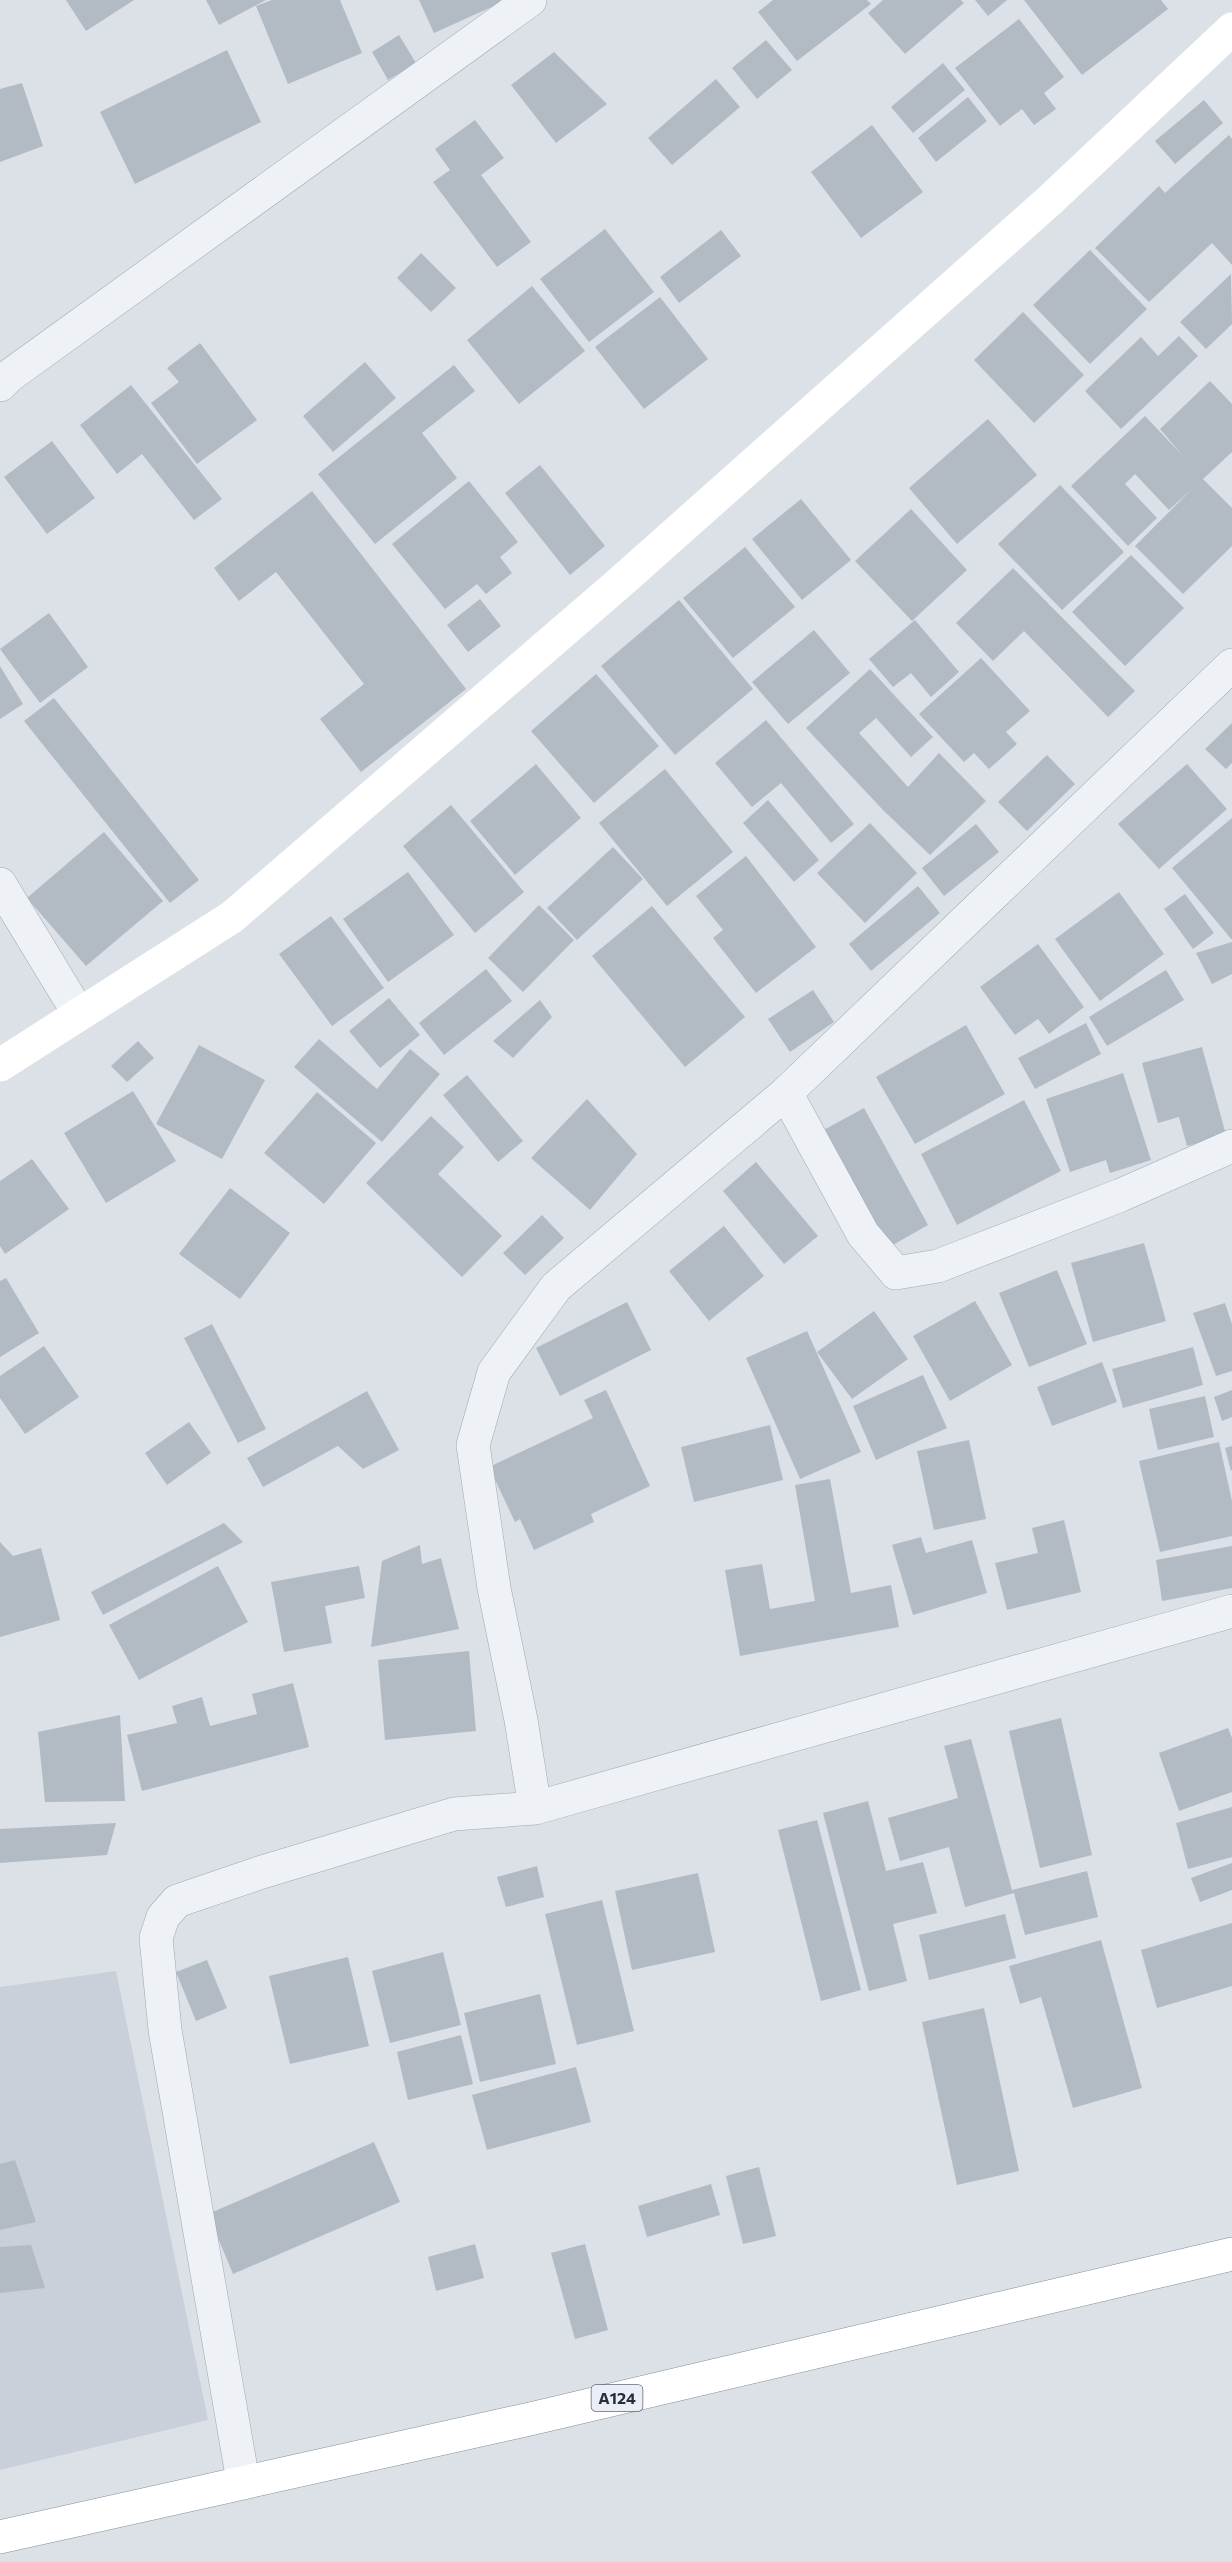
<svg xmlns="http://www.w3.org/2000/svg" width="1232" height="2562" viewBox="0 0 1232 2562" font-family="Commissioner,sans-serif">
<rect width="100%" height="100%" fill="#dbe1e7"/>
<!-- built -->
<path fill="#c9d0d9" d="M116,1971L208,2420L0,2470V1987Z"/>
<!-- building -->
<path fill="#b2bac4" d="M66,0H134L86,31Z
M206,0H266L219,25Z
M272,0H340L362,53L288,84L256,6Z
M419,0H507L434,33Z
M773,0H867L871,4L797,61L758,12Z
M883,0H961L964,3L905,54L868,13Z
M975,0H1007L988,16Z
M1024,0H1161L1168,9L1082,75Z
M1019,19L1064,77L1044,93L1056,109L1034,125L1022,109L1000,126L955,68Z
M399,35L416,63L388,80L372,52Z
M766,40L792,70L757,99L732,68Z
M227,50L261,122L135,184L100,112Z
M554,52L607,104L556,143L511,85Z
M943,63L965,90L913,133L891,107Z
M716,79L740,107L672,165L648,138Z
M22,83L43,146L0,162V89Z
M968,97L987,121L936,162L918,138Z
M1204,100L1223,123L1175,164L1155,141Z
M475,120L504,158L481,175L531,242L497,267L433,182L450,170L435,149Z
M872,125L923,192L861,238L811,172Z
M1229,135L1232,139V265L1212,243L1149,302L1095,248L1159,186L1165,193Z
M605,229L654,292L589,342L540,279Z
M721,230L741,256L679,303L660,277Z
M1090,250L1147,309L1090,364L1033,305Z
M421,253L456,288L431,312L397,278Z
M1231,274L1232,324L1206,349L1180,322Z
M532,286L585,351L519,404L467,340Z
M660,297L708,359L644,409L595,347Z
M1023,312L1084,375L1034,423L974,360Z
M1179,336L1198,356L1121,429L1085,391L1141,337L1158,356Z
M200,343L257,420L197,464L151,403L179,382L167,368Z
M365,362L396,398L333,452L303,416Z
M454,365L475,391L422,433L457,478L375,544L318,474Z
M1210,381L1232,404V452L1203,479L1232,508V546L1183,594L1135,546L1193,488L1169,510L1135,474L1125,484L1157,518L1128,546L1071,486L1145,416L1183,456L1160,429Z
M131,385L222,499L194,520L142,454L117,474L80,425Z
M988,419L1037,475L957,544L909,488Z
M52,441L95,498L47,534L4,477Z
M540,465L605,546L570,575L505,493Z
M469,481L518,542L500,557L512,573L486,594L477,584L445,609L392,544Z
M1060,485L1124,552L1062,610L998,544Z
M312,491L466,689L361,772L320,719L364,684L276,572L239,601L214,568Z
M801,499L851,560L802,600L752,539Z
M911,509L967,570L912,621L855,561Z
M745,547L795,607L733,658L683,598Z
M1131,555L1184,608L1125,666L1072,612Z
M1013,568L1135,691L1108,717L1024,631L993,661L956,623Z
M480,599L501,626L468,652L447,625Z
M679,600L753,689L675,755L601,666Z
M49,613L88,667L40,703L0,649Z
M915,620L959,672L931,697L911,673L893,687L869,659Z
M814,630L850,673L788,724L752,682Z
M981,658L1030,711L1006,732L1017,744L989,769L974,753L964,762L919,714Z
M0,666L23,704L0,719Z
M870,669L933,737L911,757L876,718L859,733L908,787L939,753L986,801L930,855L883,810L806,728Z
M596,674L659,746L594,803L531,731Z
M54,698L199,880L170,903L24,721Z
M766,720L854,824L831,843L781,783L752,807L715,763Z
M1232,723V763L1226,769L1205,749Z
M1047,755L1075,784L1027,831L998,802Z
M536,764L581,818L515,875L470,821Z
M1187,764L1227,809L1159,869L1118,824Z
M665,769L733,852L667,906L599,823Z
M768,800L819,860L794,882L743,823Z
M451,805L524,892L475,933L403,846Z
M1232,818V940L1172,868Z
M870,823L917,873L865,923L817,873Z
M976,824L999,852L944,896L922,868Z
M104,832L163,901L86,966L27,898Z
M613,847L643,879L577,940L547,908Z
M746,856L816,947L756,993L713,938L723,930L696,896Z
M408,872L454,935L388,982L343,919Z
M918,886L940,913L871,971L849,944Z
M1119,892L1164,954L1100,1001L1055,939Z
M1185,894L1214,933L1193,949L1164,909Z
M539,905L574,940L523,992L488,958Z
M652,906L745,1017L685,1067L592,956Z
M331,916L384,988L332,1026L279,954Z
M1232,942V974L1212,984L1196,953Z
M1038,944L1084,1007L1049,1034L1038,1019L1015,1035L980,987Z
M486,969L512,1001L444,1055L419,1023Z
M1166,970L1184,1000L1107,1046L1089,1017Z
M813,990L834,1022L790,1052L768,1019Z
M389,998L420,1035L380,1068L349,1031Z
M540,1000L552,1017L513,1058L493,1041Z
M1086,1023L1101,1054L1035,1089L1018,1058Z
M966,1025L1005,1094L915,1144L876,1077Z
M319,1039L377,1089L410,1049L440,1074L382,1142L294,1067Z
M138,1041L154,1058L127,1082L111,1066Z
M199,1045L265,1080L222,1159L156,1124Z
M1202,1047L1226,1135L1187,1146L1179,1117L1158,1123L1142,1063Z
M1123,1073L1151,1160L1110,1173L1106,1160L1070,1172L1046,1099Z
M467,1075L523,1141L498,1162L443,1095Z
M133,1091L176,1161L106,1203L64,1133Z
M317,1092L376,1143L324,1204L264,1153Z
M587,1099L637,1154L590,1210L531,1158Z
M1024,1100L1061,1171L957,1225L921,1154Z
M864,1108L928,1225L884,1250L820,1132Z
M431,1116L464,1147L438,1174L502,1236L462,1277L366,1183Z
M32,1159L69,1209L5,1254L0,1246V1181Z
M756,1162L818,1236L784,1264L723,1191Z
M230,1188L290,1233L240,1299L179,1254Z
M542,1215L564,1238L525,1275L503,1253Z
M724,1226L764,1276L709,1321L669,1271Z
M1144,1243L1166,1321L1093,1342L1071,1263Z
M1057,1270L1087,1344L1029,1367L999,1293Z
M6,1278L39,1333L0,1357V1281Z
M975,1301L1012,1365L950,1401L913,1336Z
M627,1302L651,1350L560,1396L536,1348Z
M1225,1303L1232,1324V1371L1216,1376L1193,1313Z
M874,1311L908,1359L852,1399L817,1352Z
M212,1324L266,1429L238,1443L184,1338Z
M807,1331L861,1452L800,1479L746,1358Z
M44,1346L79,1397L25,1434L0,1398V1376Z
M1193,1347L1203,1385L1123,1408L1112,1369Z
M1102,1362L1117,1402L1052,1426L1037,1387Z
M923,1375L947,1428L876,1460L853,1406Z
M606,1390L650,1486L591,1514L594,1522L534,1550L520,1519L515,1522L489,1467L593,1418L584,1400Z
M1232,1390V1417L1222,1421L1214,1397Z
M367,1391L399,1450L363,1469L338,1446L263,1487L247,1458Z
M1205,1396L1214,1437L1158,1450L1149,1409Z
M189,1422L211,1453L167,1485L145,1453Z
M770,1425L783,1480L694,1502L681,1447Z
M969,1440L986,1519L934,1530L917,1451Z
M1219,1442L1232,1501V1536L1160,1552L1139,1461Z
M1232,1446V1470L1231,1471L1225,1448Z
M830,1479L851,1593L891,1585L899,1627L740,1656L725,1570L762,1564L770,1609L815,1601L795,1485Z
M1064,1520L1081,1592L1007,1610L995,1563L1038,1553L1032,1528Z
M224,1523L243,1542L103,1615L91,1592Z
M921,1537L926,1553L972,1540L987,1593L913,1615L892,1545Z
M0,1542L13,1556L41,1548L60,1620L0,1637Z
M420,1545L422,1564L441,1558L459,1629L371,1647L382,1561Z
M1232,1546V1588L1162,1601L1156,1560Z
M218,1566L248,1622L139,1680L109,1625Z
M359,1566L365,1598L325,1606L332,1643L284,1652L271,1582Z
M469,1651L476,1731L385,1740L378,1660Z
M293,1683L309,1747L142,1791L127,1735L177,1723L172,1706L202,1697L210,1726L257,1714L252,1694Z
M120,1715L125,1801L45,1802L38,1732Z
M1061,1718L1092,1855L1040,1868L1009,1731Z
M1228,1728L1232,1738V1792L1179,1811L1159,1753Z
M971,1739L1012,1890L1087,1871L1098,1917L1025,1935L1014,1893L965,1907L949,1847L900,1861L888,1818L958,1798L944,1746Z
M868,1801L886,1871L923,1862L937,1913L893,1924L907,1981L869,1991L823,1813Z
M1232,1807V1857L1188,1869L1176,1823Z
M817,1820L861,1990L821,2001L778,1830Z
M116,1823L107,1855L0,1863V1829Z
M1232,1863V1890L1200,1902L1191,1878Z
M537,1866L544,1897L506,1907L497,1877Z
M698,1873L715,1952L632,1970L615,1891Z
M602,1900L634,2031L577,2045L545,1914Z
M1005,1914L1016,1958L929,1980L919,1935Z
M1232,1923V1986L1157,2008L1141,1950Z
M1101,1940L1142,2088L1073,2108L1041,1997L1020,2004L1009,1966Z
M443,1952L461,2025L390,2043L372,1971Z
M348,1957L369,2046L290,2064L269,1976Z
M207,1960L227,2008L196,2021L176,1972Z
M540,1994L556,2064L480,2082L464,2013Z
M984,2008L1019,2171L957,2185L922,2022Z
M461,2035L473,2084L408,2100L397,2052Z
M576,2067L591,2122L487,2150L472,2095Z
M374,2142L400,2202L233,2274L208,2214Z
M15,2160L36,2222L0,2230V2164Z
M759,2167L776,2236L743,2244L726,2176Z
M711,2184L720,2215L647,2237L638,2206Z
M475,2244L484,2278L436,2291L428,2257Z
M585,2244L608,2330L575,2339L551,2253Z
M31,2245L45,2288L0,2293V2247Z"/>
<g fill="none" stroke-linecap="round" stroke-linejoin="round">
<!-- street casing -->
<g stroke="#a1a8b1" stroke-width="34">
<path id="street" d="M0,385L9,376L530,0
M1232,665L786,1093L863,1234L896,1273L938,1266L1121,1195L1232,1146
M0,884L79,1014
M786,1093L556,1287L494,1372L473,1445L494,1588L521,1720L535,1808L1232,1611
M243,2481L165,2030L156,1938L163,1917L177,1901L259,1873L454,1814L535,1808"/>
</g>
<!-- highway casing -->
<g stroke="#828f9e" stroke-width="34">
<path id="highway" d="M0,2537L530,2419L1232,2254"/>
</g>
<!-- street -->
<use href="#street" stroke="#eef1f5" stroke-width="33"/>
<!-- secondary -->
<path stroke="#fff" stroke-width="33" d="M0,1065L232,917L616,586L1049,201L1232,29"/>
<!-- highway -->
<use href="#highway" stroke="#fff" stroke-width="33"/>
</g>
<g text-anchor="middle" stroke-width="4.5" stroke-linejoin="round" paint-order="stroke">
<!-- shield labels -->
<rect fill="#ebeff5" stroke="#606975" stroke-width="1.5" x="591.5" y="2385" width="51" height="26" rx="4.5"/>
<g font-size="16" font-weight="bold" fill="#252f3e">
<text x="617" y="2404">A124</text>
</g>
</g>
</svg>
